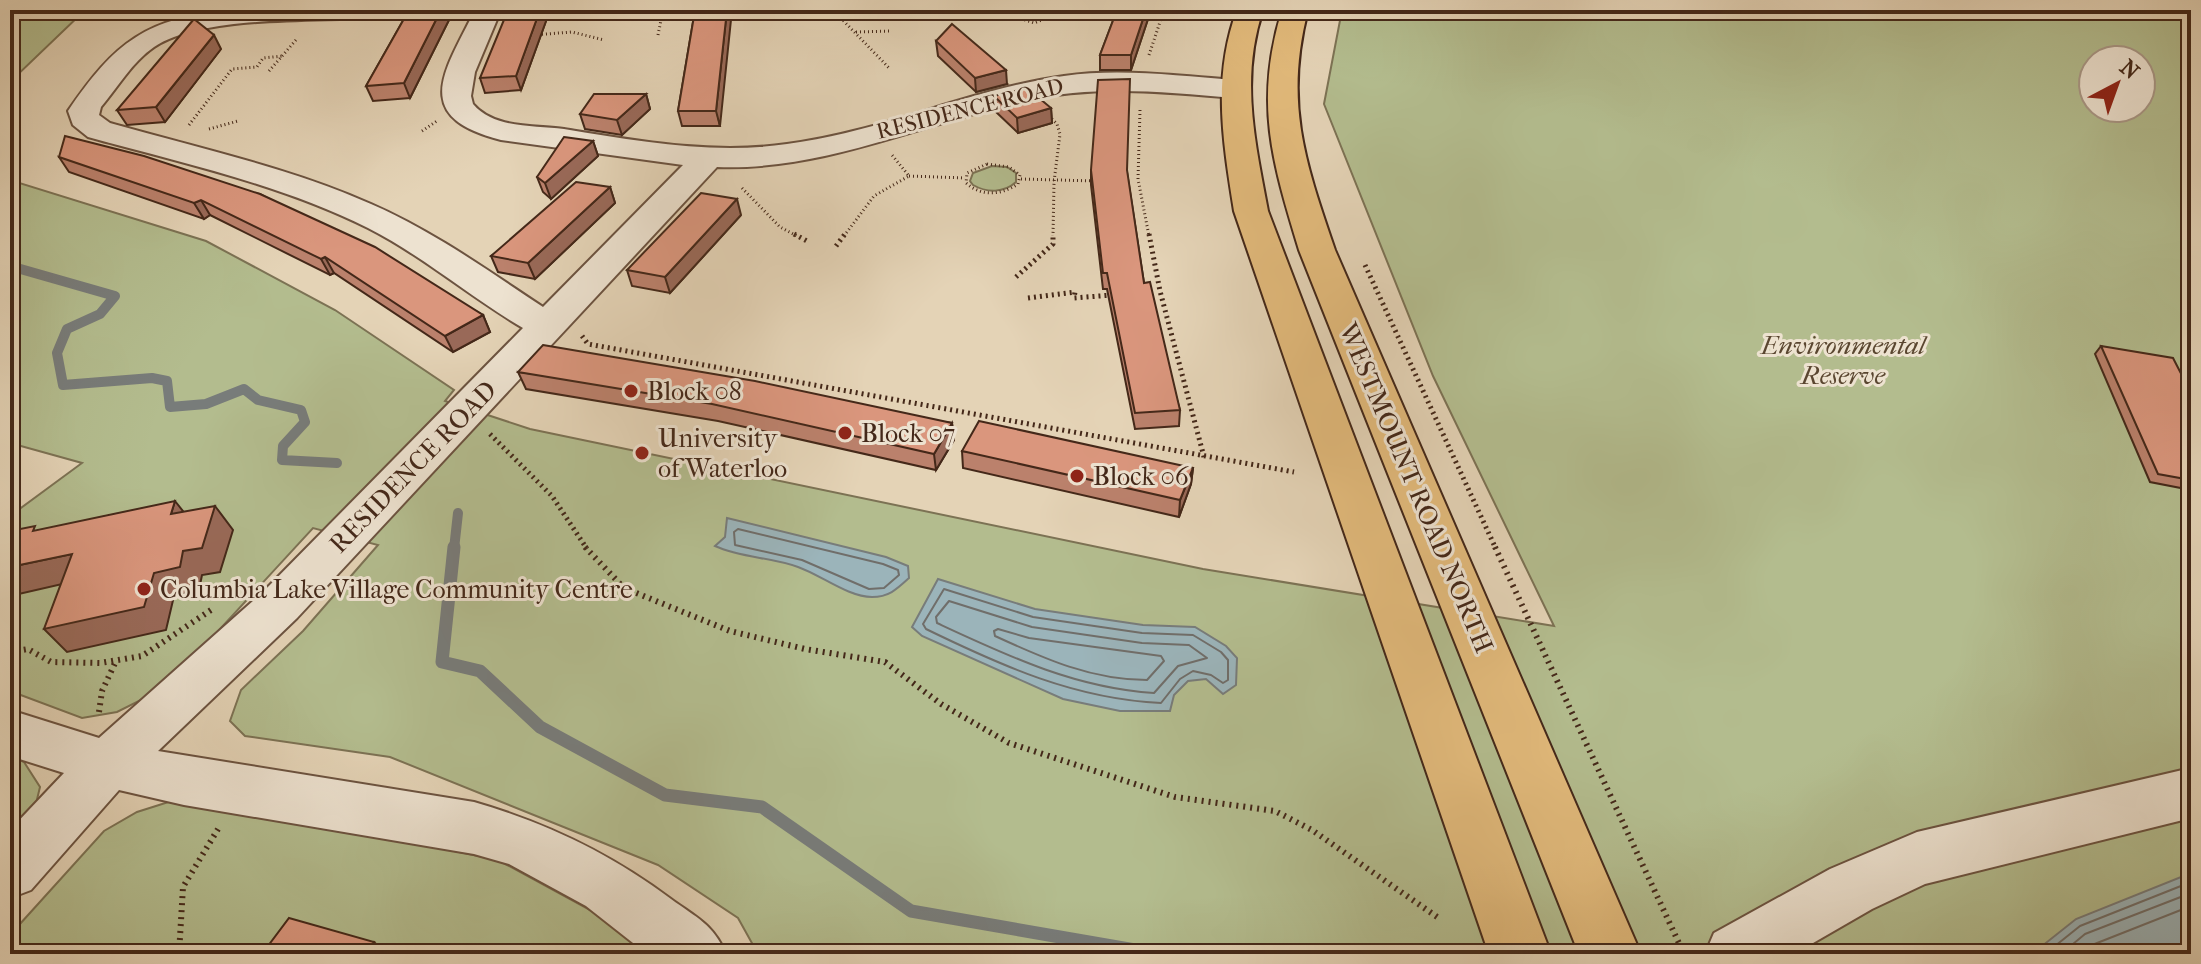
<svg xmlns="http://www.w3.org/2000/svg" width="2201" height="964" viewBox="0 0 2201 964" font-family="'IM FELL French Canon',serif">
  <rect width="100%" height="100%" fill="#e4d3b6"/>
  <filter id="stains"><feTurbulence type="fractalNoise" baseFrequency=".0025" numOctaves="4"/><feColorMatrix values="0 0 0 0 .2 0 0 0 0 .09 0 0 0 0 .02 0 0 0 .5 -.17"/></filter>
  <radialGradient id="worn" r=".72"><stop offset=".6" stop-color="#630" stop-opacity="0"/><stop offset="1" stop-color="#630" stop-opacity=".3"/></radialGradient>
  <g fill="#b3bc8e" stroke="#7c7254" stroke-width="2" fill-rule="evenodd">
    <polygon points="15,10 113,10 83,12 10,82 10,15"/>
    <path d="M1342,10H2191V954H758L738,918L658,865L390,757L245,736L230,721L241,690L303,631L378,545L313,528L209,641L155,693L117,712L82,718L10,691V516L82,463L10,443V180L206,241L335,310L454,390L445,401L530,429L1203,569L1554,626L1433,376L1324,104ZM2093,60H2141V108H2093Z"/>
    <path d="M992,166L1007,167L1016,173V182C1004,193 987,193 973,185L970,181L973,173Z"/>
    <polygon points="10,755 24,762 40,787 33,816 10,840"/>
    <polygon points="181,798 220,803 498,860 671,954 10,954 10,935 104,831 137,812"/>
  </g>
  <g fill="#9bb4ba" stroke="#787c7a" stroke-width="2">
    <path d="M727,518L886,557L908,566L909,578C897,589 889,597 872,597C848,597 821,575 798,567C771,557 741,558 715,546L725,537Z"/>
    <polygon points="938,579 1035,609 1143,625 1195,627 1226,646 1237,658 1236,685 1223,694 1206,679 1188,681 1174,695 1170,711 1120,711 1063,699 922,636 912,627"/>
    <polygon points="2191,873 2191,954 2032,954 2076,919"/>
  </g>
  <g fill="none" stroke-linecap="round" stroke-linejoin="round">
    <g stroke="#706e6a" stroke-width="2">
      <polygon points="738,529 883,564 898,570 899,575 884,588 869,589 802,560 735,545 734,532"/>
      <path d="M944,589L1033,617L1142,633L1193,635L1221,652L1228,660V680L1223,683L1211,675L1193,671L1180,679L1161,703C1075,699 1002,666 926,629L923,624Z"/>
      <path d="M949,601L1032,627L1142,643L1189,645L1207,658L1178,666L1154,693C1075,688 1008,656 937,623L936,617Z"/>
      <path d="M998,629L1029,638L1161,656L1164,661L1147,680C1092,680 1045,659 995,636L994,631Z"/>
      <polyline points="2045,954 2080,926 2191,882"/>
      <polyline points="2061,954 2085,934 2191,893"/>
      <polyline points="2080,954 2092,945 2191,906"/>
    </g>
    <g stroke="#787c7a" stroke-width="10">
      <polyline points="10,266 115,296 100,314 67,329 57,353 63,385 152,378 167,381 170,407 206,404 244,389 258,400 301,410 305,422 283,446 282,460 337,463"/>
      <polyline points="454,549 458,513"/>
    </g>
    <polyline stroke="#787c7a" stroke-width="13" points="454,547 442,662 480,671 540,727 665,795 762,807 911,911 1158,954"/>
    <defs>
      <g id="minor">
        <path d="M231,10H379L375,16L366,18C309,21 200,16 154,47C132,62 118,87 101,107L99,115L110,123C197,148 288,167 371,204C433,231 487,270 543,307L683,165L501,140C409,117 445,71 475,10H501L475,72L471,96L473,104C494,129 535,125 564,129C638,141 713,155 787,144C882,132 970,89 1064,76C1121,68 1178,76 1234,80L1244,83L1249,89L1244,95L1234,98C1164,92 1096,85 1027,100C923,123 826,171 717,167L297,618L158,751L474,802C547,823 611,854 671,899C697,918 713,924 726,954H647L586,906L509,864L474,854L184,805L119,790L31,890L10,898V830L64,773L10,756V710L99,738L263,592L523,328C470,297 423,256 368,228C280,184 182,163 88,137L73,125L68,111C115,42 146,18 231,10Z"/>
        <polygon points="2191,768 2191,818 1925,884 1872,909 1794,954 1705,954 1714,933 1830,869 1917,832"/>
      </g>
      <g id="major">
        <path d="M1237,10H1263C1240,78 1255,142 1268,211L1551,954H1489L1234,211C1223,142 1212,77 1237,10Z"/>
        <path d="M1282,10H1308C1284,103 1305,162 1335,250L1641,954H1579L1299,250C1272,161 1254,102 1282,10Z"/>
      </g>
    </defs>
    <use href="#minor" stroke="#6c5340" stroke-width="4"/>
    <use href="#major" stroke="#442819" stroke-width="4"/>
    <g stroke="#442819" stroke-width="3" stroke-dasharray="1 3" stroke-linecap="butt">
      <polyline points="815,10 835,12 890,69"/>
      <polyline points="1018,10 1013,16 1034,23 1054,15 1049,10"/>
      <polyline points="945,18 942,12 952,10"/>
      <polyline points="856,32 891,31"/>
      <polyline points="534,35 572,32 604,40"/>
      <polyline points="658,35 663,10"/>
      <polyline points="1149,55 1164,10"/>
      <polyline points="269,71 296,40"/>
      <polyline points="1140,110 1138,179 1149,236"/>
      <polyline points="1049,116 1057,124 1060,134 1054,182 1053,236"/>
      <polyline points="189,125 232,69 257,67 263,58 283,56"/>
      <polyline points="209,129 238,121"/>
      <polyline points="422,131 437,121"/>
      <path d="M987,164L1009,167L1020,175L1018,184C1001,195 982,197 966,183L967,173Z"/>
      <polyline points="909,176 965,178"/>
      <polyline points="1021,179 1095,181"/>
      <polyline points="742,188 780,227 797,236"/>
      <polyline points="844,236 874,196 909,176 892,155"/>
    </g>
    <g stroke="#442819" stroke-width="5" stroke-dasharray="2 4" stroke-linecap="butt">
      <polyline points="794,234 807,241"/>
      <polyline points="1149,234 1160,291 1204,457"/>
      <polyline points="836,246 845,234"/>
      <polyline points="1365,265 1496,549"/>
      <polyline points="1016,277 1053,244 1053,234"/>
      <polyline points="1028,298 1075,292 1074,298 1112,295"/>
      <polyline points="582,336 588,344 1294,472"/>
      <polyline points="490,434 552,496 587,549"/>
    </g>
    <g stroke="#442819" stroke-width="6" stroke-dasharray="2 5" stroke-linecap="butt">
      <polyline points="585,547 624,588 730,631 805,649 885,662 941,704 1009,743 1175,797 1275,811 1312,830 1440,919"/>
      <polyline points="1495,547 1684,954"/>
      <polyline points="10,652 28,649 51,662 100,663 142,656 211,610"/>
      <polyline points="99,712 102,691 116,661"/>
      <polyline points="179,954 183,887 218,829"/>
    </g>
    <use href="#minor" fill="#ede2d0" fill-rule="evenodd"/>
    <use href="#major" fill="#e2ba7b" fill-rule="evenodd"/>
  </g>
  <g fill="#bb816c" stroke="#442819" stroke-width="2">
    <polygon points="409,10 447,10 450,18 410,98 373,101 366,86"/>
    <polygon points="550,10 521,90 485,93 480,78"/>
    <polygon points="695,10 720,126 682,126 678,111"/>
    <polygon points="1117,10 1151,10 1131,70 1100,70 1100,55"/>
    <polygon points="936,41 1007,84 976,92 938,56"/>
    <polygon points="221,49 165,122 127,125 117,110"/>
    <polygon points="646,94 650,109 622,135 585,129 580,114"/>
    <polygon points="994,96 1051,108 1052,123 1018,133 995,111"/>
    <polygon points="593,141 598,156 551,199 543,192 537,177"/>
    <polygon points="59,157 260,194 483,315 490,332 453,352 334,273 330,275 210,215 204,219 69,172"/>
    <polygon points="1091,170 1127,172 1144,283 1180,410 1179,426 1135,429 1107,289 1103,289 1091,185"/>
    <polygon points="610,187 615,203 535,279 498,272 491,256"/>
    <polygon points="741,215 670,293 632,286 627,270"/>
    <polygon points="2101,346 2191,393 2191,490 2150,482 2095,354"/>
    <polygon points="518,372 952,423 954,440 936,470 718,421 526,389"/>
    <polygon points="962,451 1193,468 1191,484 1179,517 963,468"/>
  </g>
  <g fill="#996958" stroke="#442819" stroke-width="2">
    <polygon points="441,10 447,10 450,18 410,98 404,83"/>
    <polygon points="540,10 550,10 521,90 516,76"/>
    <polygon points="727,10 732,10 720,126 716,111"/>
    <polygon points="1146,10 1151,10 1131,70 1131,55"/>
    <polygon points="214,35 221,49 165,122 156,107"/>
    <polygon points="1006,70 1007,84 976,92 975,78"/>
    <polygon points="646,94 650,109 622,135 617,120"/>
    <polygon points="1051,108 1052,123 1018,133 1017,118"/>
    <polygon points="593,141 598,156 551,199 545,183"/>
    <polygon points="610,187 615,203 535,279 528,263"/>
    <polygon points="737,199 741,215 670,293 665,277"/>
    <polygon points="201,200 210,215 204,219 194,203"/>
    <polygon points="325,257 334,273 330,275 321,259"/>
    <polygon points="483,315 490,332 453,352 445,336"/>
    <polygon points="952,423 954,440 936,470 934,454"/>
    <polygon points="1193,468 1191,484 1179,517 1180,500"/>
    <polygon points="175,501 194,525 171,514"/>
    <polygon points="215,506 233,530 220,572 202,575 199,590 174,596 166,630 67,652 44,629 154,573 183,551"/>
    <polygon points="72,554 93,577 10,596 10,567"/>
    <polygon points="374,942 386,954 366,954"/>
  </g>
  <g fill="#da967d" stroke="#442819" stroke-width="2">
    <polygon points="409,10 441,10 404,83 366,86"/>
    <polygon points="508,10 540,10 516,76 480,78"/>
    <polygon points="695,10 727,10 716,111 678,111"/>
    <polygon points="1117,10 1146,10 1131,55 1100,55"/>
    <polygon points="194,19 214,35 156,107 117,110"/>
    <polygon points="952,24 1006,70 975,78 936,41"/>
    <polygon points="1130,79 1127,170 1144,283 1150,282 1180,410 1135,413 1107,273 1103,273 1091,170 1098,80"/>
    <polygon points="1027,88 1051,108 1017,118 994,96"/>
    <polygon points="594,94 646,94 617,120 580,114"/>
    <polygon points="65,136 144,156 260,194 375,247 483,315 445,336 325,257 321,259 201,200 194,203 59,157"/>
    <polygon points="564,137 593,141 545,183 537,177"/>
    <polygon points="576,182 610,187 528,263 491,256"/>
    <polygon points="701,193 737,199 665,277 627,270"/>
    <polygon points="543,345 755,381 952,423 934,454 712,404 518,372"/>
    <polygon points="2101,346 2173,358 2191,393 2191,480 2158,474"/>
    <polygon points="979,421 1193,468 1180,500 962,451"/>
    <polygon points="175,501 171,514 215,506 202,548 183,551 180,567 154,573 144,607 44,629 72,554 10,567 10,531 35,526 33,531"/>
    <polygon points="289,918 374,942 366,954 262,954"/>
  </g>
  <g fill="#8f2418" stroke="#ede2d0" stroke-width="3">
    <circle cx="631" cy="391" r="8"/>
    <circle cx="845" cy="433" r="8"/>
    <circle cx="642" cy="453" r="8"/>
    <circle cx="1077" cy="476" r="8"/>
    <circle cx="144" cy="589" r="8"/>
  </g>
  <g text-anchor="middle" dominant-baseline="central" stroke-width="6" stroke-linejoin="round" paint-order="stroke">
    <g font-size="22" fill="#442819" stroke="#ede2d0">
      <text transform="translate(970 109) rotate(-14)">RESIDENCE ROAD</text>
    </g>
    <g font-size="26" font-style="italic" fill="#5a4630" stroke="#ede2d0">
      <text x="1843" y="345">Environmental<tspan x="1843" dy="30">Reserve</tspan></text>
    </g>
    <g font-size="26" fill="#442819" stroke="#ede2d0" text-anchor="start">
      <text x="647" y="391">Block 08</text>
      <text x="861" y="433">Block 07</text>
      <text x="658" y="438">University<tspan x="658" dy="30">of Waterloo</tspan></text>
      <text x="1093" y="476">Block 06</text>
      <text x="160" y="589">Columbia Lake Village Community Centre</text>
    </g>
    <g font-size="26" fill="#442819" stroke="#ede2d0">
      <text transform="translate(413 467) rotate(-46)">RESIDENCE ROAD</text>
      <text transform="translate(1416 488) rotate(67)">WESTMOUNT ROAD NORTH</text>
    </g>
  </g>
  <rect width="2201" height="964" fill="none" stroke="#e4d3b6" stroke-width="40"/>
  <rect x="12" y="12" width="2177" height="940" fill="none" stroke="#442819" stroke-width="4"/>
  <rect x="20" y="20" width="2161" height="924" fill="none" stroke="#442819" stroke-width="2"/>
  <g transform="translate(2117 84) rotate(41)"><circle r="38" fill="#ede2d0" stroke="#a99887" stroke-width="2"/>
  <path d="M0-6L14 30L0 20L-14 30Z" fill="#8f2418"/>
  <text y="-12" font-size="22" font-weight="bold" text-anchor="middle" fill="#442819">N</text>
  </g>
  <rect width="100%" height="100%" filter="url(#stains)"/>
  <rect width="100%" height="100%" fill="url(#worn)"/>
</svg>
